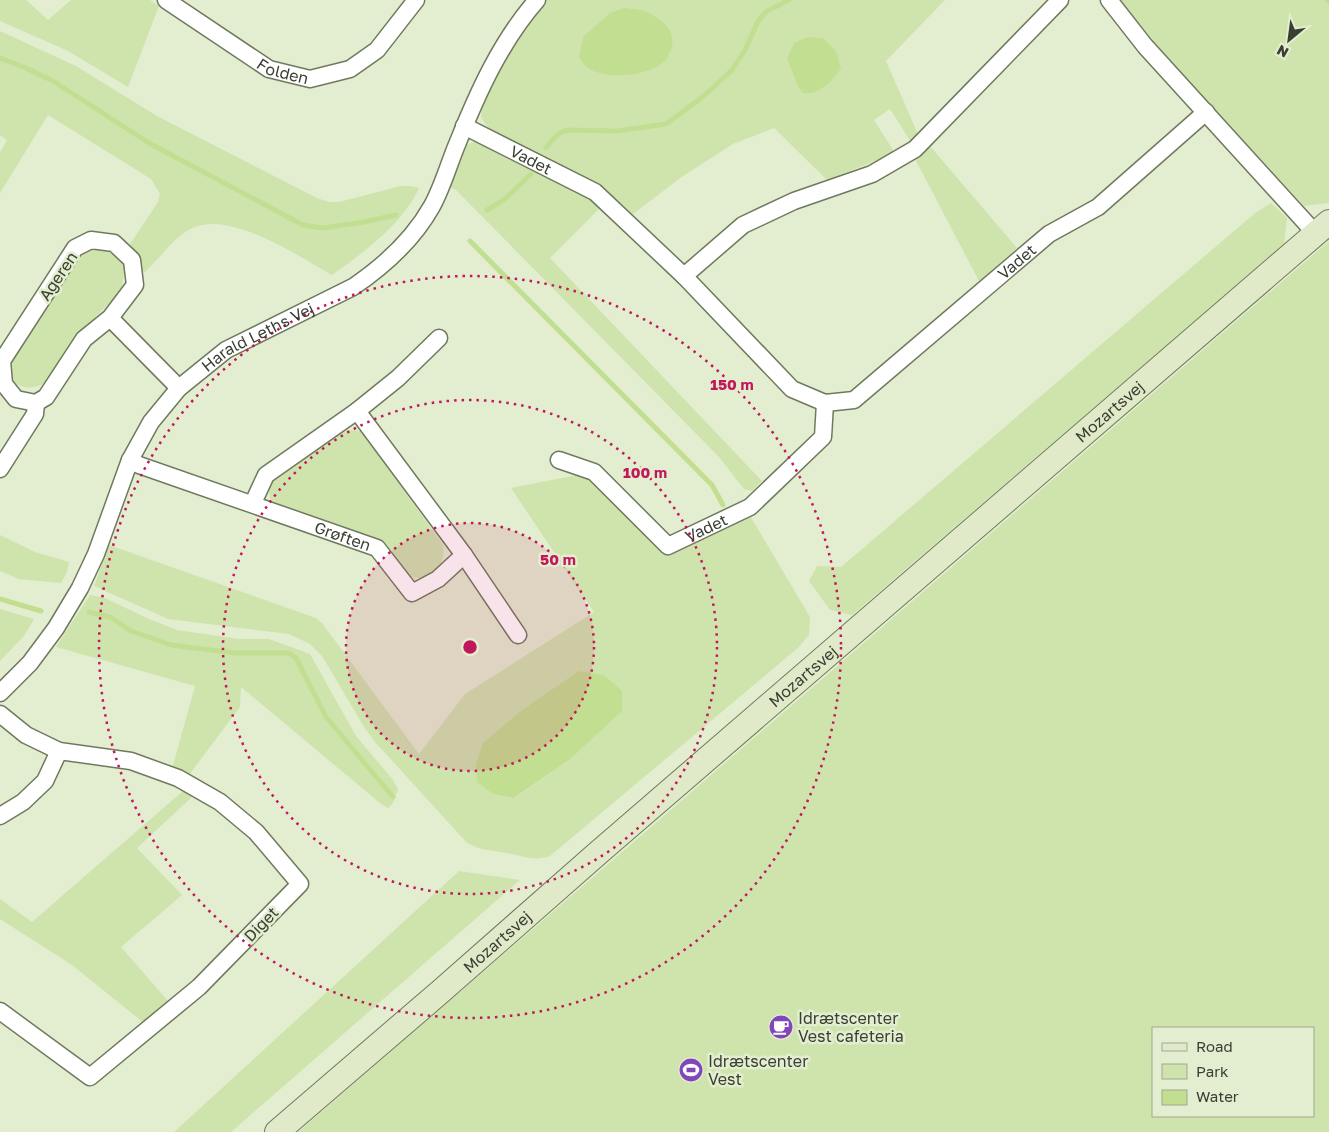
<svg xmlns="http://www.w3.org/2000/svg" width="1329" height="1132" viewBox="0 0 1329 1132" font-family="'Golos Text',sans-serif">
  <rect width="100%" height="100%" fill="#e3eed0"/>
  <g fill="#cfe4ad" fill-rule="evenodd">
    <polygon points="0,0 26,0 48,20 71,0 150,0 159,6 128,87 68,51 0,21"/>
    <path d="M546,0H945L886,61L918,134L911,142L890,109L874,120L895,153L827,180L774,128L733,144L683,176L633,214L605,189L490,129C482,121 480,118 482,107L512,43Z"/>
    <polygon points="1120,0 1329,0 1329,203 1304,206 1158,47"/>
    <path d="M0,31L76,66L157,116L317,198L329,202H339L401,186H411L419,188C403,224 363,253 332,275C300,257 233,212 195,227C177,234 164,253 150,267L145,272L141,271L138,256L130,244L158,202L160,194L151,179L48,115L0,193V152L7,140L0,135Z"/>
    <polygon points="478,140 488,143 591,199 601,207 550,258 762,481 752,491 744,489 719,457 456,190 450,187 450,184 464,146"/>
    <polygon points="930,146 1017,248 979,281 915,159"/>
    <polygon points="1271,203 1287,218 1284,245 852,615 830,610 809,581 817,566 841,567 1255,213"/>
    <path d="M1329,241V1132H298ZM1153,1028H1313V1116H1153Z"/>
    <path d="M98,243L121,256L125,268L122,286L116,296L79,334L46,382C32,391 19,389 9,377V356L77,250Z"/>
    <path d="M351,430L361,431L368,440L443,545C446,565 433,582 412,577C401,575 399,561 391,555C384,549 371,546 363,543C334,531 306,519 277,507C268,499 268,494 271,483L339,434Z"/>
    <path d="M582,474L596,482L665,556L749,514L810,617L809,635L798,648L550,856C532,862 524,856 506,853C491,850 482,851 467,843L376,743L364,727L322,656L310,644L289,634L168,619L94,586L109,545L316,618L322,623L419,754L465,694L594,612L511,488ZM569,760L515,798L493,794Z"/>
    <polygon points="0,535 35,552 69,562 67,572 61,583 19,579 0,571"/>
    <polygon points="90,595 105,598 147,618 177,630 240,639 269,639 310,654 356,736 393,780 398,789 393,803 388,808 381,804 241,687 240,707 189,775 172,769 195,686 56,647"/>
    <polygon points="0,609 34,619 24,636 0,661"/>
    <polygon points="183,791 192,797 137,848 182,895 121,947 168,1001 144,1023 72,965 0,919 0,899 32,922"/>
    <polygon points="459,871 520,880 231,1132 174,1132"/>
  </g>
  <g fill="#c2de90">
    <path d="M624,8C631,9 640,9 647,12C661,18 678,32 671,50C669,53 668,57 666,60C651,75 615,79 596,72C588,69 583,64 579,57L583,37L610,13Z"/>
    <path d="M807,37L823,38L836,51L841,68C834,80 818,96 803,93L798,86L787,59L794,43Z"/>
    <polygon points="579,671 604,675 622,691 622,711 569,760 514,798 493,794 477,782 476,764 483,743 521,711"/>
  </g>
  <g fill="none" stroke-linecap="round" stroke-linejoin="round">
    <g stroke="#c2de90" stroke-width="5">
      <polyline points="1327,0 1329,2"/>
      <polyline points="0,58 26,68 53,81 149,143 303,225 323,228 364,222 396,215"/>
      <path d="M546,148C553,139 557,132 569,130L617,131L666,124L705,95L732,70L745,50L758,21L767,11L789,0"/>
      <polyline points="487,210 504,200 531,174"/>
      <polyline points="470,241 712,485 723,505"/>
      <polyline points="0,599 41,611"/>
      <polyline points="89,612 110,617 131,631 171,645 235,653 289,653 296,658 326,717 393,797"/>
    </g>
    <defs>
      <g id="street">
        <path id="s1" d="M166,0L269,69L310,79L350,69L377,50L416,0"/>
        <polyline points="1109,0 1145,46 1316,234"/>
        <path id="s2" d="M464,126L595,192L684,276L792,389L825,403L854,400L1049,234L1098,207L1206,112"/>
        <polyline points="684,276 743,225 794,201 872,174 915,149 1060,0"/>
        <polyline points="110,318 135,285 132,260 114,243 91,240 75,248 2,361 4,384 16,399 36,403 46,397 84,339 110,318 179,388"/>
        <polyline points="357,411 464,555 518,635"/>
        <path id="s3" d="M130,460L139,465L377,548L412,593L438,579L464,555"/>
        <path id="s4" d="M559,460L594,472L668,546L750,507L823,437L825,403"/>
        <polyline points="0,469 35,414 36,403"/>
        <polyline points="253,503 266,475 357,411 398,378 439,338"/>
        <path id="s5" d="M0,693L30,663L56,628L80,588L96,554L130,460L151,422L179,388L226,350L353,287C384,266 413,240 432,206C443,186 449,163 458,142C478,92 501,41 537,0"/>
        <polyline points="0,714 26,735 59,751 131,761 178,778 220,802 256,832 300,884 199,987 90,1077 0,1011"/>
        <polyline points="0,816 23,802 45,781 59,751"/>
      </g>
      <g id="secondary">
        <path id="s6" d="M277,1132L440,992L598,853L1329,222"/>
      </g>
    </defs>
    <use href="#street" stroke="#6f795e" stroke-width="19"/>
    <use href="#secondary" stroke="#6f795e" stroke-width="26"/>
    <use href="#street" stroke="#fff" stroke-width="16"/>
    <use href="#secondary" stroke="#e0eac9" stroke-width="24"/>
  </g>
  <circle cx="470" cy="647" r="124" fill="#c2185b" fill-opacity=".12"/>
  <g fill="none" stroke="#c2185b" stroke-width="2.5" stroke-dasharray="2.5 5">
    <circle cx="470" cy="647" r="124"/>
    <circle cx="470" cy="647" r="247"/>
    <circle cx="470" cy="647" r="371"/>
  </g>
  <defs>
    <symbol id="cafe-disc" viewBox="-11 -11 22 22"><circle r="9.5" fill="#8246bb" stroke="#e3eed0"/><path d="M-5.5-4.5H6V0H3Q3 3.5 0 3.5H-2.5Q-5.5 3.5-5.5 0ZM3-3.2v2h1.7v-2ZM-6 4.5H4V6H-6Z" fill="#fff"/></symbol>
    <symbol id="stadium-disc" viewBox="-11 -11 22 22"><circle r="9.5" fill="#8246bb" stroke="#e3eed0"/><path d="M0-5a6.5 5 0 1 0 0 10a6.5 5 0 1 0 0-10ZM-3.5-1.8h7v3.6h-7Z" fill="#fff"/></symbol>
  </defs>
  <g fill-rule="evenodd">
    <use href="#cafe-disc" x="767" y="1013" width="28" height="28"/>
    <use href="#stadium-disc" x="677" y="1056" width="28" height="28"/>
  </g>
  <g text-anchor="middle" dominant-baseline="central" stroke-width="5" stroke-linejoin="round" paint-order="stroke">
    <g font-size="16" fill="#3a3e33" stroke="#e3eed0">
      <text stroke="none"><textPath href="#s1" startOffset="138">Folden</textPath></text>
      <text stroke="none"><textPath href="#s2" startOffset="75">Vadet</textPath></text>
      <text stroke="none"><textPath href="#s2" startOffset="704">Vadet</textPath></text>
      <text transform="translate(58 276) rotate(-56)">Ageren</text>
      <text stroke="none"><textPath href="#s5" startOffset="452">Harald Leths Vej</textPath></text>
      <text stroke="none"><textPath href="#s6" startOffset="1101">Mozartsvej</textPath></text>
      <text stroke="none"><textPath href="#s4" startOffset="184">Vadet</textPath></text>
      <text stroke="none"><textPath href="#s3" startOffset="226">Grøften</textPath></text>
      <text stroke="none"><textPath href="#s6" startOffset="696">Mozartsvej</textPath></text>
      <text transform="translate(261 924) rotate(-46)">Diget</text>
      <text stroke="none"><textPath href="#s6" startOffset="291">Mozartsvej</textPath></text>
    </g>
    <g font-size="16" fill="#3a3e33" stroke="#e3eed0" text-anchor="start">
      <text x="798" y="1018">Idrætscenter<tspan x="798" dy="18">Vest cafeteria</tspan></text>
      <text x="708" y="1061">Idrætscenter<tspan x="708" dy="18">Vest</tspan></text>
    </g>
  </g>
  <circle cx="470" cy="647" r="8" fill="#c2185b" stroke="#e3eed0" stroke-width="2.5"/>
  <g font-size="15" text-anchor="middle" font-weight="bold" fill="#c2185b" stroke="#e3eed0" stroke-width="5" stroke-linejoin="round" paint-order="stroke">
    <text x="732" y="390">150 m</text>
    <text x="645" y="478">100 m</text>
    <text x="558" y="565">50 m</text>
  </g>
  <rect x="1152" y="1027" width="162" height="90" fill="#e3eed0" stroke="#9fa891"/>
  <rect x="1162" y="1043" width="25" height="8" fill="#e0eac9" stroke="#9fa891"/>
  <text x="1196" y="1052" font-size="15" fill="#3a3e33">Road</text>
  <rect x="1162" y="1064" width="25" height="15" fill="#cfe4ad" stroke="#9fa891"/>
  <text x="1196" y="1077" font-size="15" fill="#3a3e33">Park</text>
  <rect x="1162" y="1090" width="25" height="15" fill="#c2de90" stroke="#9fa891"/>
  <text x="1196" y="1102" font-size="15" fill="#3a3e33">Water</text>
  <g transform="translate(1289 40) rotate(209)" stroke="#e3eed0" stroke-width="4" paint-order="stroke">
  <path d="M0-4L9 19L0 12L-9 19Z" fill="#3a3e33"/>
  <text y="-8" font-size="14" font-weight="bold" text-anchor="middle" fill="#3a3e33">N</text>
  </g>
</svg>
